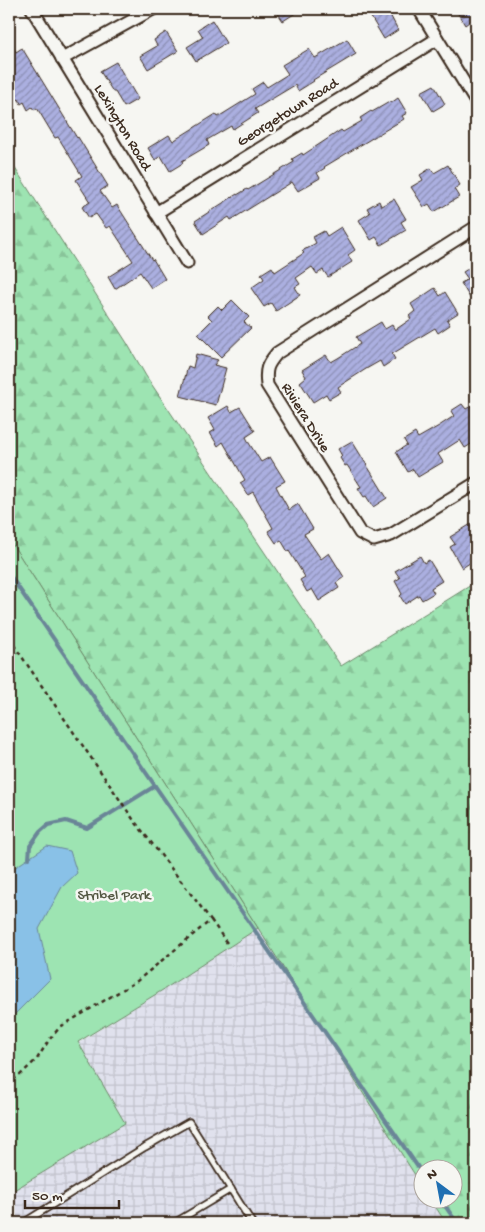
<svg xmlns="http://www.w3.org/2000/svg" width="485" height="1232" viewBox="0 0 485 1232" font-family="'Gochi Hand',sans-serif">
  <defs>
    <pattern id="industrial-grid" width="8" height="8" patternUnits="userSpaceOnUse" patternTransform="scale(1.25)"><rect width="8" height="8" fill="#e0e1ed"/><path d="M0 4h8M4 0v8" fill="none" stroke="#c1c1cb"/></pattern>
    <pattern id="forest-firs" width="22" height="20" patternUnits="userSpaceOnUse" patternTransform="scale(1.25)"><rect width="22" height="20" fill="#9de4b2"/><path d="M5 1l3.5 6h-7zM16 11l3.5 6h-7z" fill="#88c499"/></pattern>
    <pattern id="building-hatch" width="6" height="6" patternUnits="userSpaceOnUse" patternTransform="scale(1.25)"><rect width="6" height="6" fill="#abafe0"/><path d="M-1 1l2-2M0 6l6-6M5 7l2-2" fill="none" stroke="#8c8fb5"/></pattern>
  </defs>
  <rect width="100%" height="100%" fill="#f6f6f2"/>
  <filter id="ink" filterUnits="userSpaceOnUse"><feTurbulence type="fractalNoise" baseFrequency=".02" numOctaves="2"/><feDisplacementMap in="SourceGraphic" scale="10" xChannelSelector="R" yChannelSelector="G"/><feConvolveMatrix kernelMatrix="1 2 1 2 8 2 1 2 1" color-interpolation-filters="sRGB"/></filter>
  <g filter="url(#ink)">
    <polygon fill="url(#industrial-grid)" points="258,928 422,1186 422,1200 431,1200 446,1223 9,1223 9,1193 125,1123 78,1043 166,988"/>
    <polygon fill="url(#forest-firs)" stroke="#6c8768" points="9,159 127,343 146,376 341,666 476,582 476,1223 446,1223 431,1200 452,1200 452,1170 422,1170 422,1186 258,928 9,539"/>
    <polygon fill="#9de4b2" stroke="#6c8768" points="9,539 258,928 166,988 78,1042 125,1123 9,1193"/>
    <polygon fill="#89c1e7" stroke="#6a8597" points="47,846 70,851 77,873 62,887 39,929 50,979 9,1020 9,870 11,870"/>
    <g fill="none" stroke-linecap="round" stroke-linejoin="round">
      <g stroke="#6a8597" stroke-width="4">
        <polyline points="9,574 422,1173"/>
        <polyline points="29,858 30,846 40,832 48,825 66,821 87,828 155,786"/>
        <polyline points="441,1200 457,1223"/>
      </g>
    </g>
    <g fill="url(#building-hatch)" stroke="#3b2a1e">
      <polygon points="275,9 302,9 283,21"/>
      <polygon points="377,9 387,9 398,30 384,39 369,14"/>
      <polygon points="455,9 476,9 476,17 465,25"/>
      <polygon points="212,20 226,43 196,61 187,47 203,37 198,29"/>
      <polygon points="166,32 178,51 148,69 140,56 157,46 154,40"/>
      <polygon points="347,39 356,54 313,80 314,81 298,91 295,85 255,109 258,113 233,129 231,126 207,140 209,145 182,161 183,163 170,171 161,156 155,160 148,148 169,135 173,141 216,114 218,117 255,94 252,89 263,82 267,87 288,74 282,65 309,49 315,58"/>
      <polygon points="9,40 16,52 22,48 77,138 78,137 108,186 100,191 112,208 117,205 152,260 153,259 165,279 151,288 140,272 115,289 108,277 133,261 110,226 106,228 96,214 89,218 82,207 90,202 76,180 82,176 58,137 55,138 37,108 34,110 32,107 28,110 24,102 21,104 19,99 9,105 9,82 14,78 9,69"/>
      <polygon points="116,62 138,99 124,107 115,92 113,92 100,71"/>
      <polygon points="434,85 445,104 433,111 421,92"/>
      <polygon points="398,98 407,113 402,116 404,119 324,167 325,168 317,173 320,178 298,191 292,182 231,220 229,217 203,234 195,221 237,194 237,195 247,189 248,190 294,162 292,159 302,153 303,155 341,130 343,132 362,121 360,118 371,111 372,112 391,101 391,103"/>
      <polygon points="448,165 460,185 454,189 459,197 434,212 429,204 424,207 411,187 423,180 420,175 431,168 434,173"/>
      <polygon points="394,199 406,219 401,222 406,230 381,245 376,237 371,240 359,220 370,213 367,208 379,201 381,206"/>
      <polygon points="341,227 355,250 348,255 352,262 328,277 323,270 317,274 312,267 296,278 300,284 295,287 300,295 276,311 271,303 264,307 251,288 264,279 261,274 272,267 275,272 304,253 302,251 316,243 313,237 324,231 327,236"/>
      <polygon points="476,264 476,308 461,283 468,279 463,272"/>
      <polygon points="435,288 440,296 445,292 458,313 447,320 450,325 438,333 435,328 392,354 395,359 383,367 380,361 366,369 338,387 341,392 329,399 326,394 313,402 300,382 306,377 302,370 326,355 331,362 338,358 360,344 356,337 381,322 385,329 392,325 395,330 411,319 409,316 415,311 411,304"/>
      <polygon points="232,300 249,317 244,322 251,328 221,357 198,334 212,320 208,316 218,306 222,310"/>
      <polygon points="196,354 218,360 214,365 226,368 216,405 180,396 188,366 193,368"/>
      <polygon points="476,403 476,441 465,448 460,440 455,443 438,454 443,462 418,477 413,469 408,472 396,452 407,445 404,440 415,433 418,438 439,426 454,416 451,411 462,404 466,409"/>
      <polygon points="228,406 231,412 240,407 255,431 246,437 249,443 261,462 270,457 285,481 276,486 279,492 289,510 298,504 313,529 304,534 321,559 329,553 344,577 336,583 339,588 319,601 312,589 307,592 300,580 305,577 289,551 288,552 281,540 276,543 268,531 273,528 253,492 248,495 240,483 245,480 223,442 218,446 210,433 215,430 208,418"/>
      <polygon points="352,441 387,498 373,507 366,496 364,497 358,488 361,487 347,465 345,466 340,458 342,456 338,449"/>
      <polygon points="476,521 476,559 462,568 450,547 455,544 450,537"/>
      <polygon points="420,556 424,563 429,560 442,581 431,588 434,593 422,600 419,595 405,604 400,596 402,594 395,581 400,578 395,571"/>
    </g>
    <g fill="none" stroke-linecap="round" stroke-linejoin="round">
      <defs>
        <g id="lane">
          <polyline points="23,1223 145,1147 189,1122 252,1223"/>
          <polyline points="174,1223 231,1189"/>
        </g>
        <g id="street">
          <polyline points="32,9 187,263"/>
          <polyline points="419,9 476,102"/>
          <polyline points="62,59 153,9"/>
          <polyline points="156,213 437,39"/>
          <path d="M476,227L277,353C267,365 265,369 267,385L360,533L374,540L391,535L476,483"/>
        </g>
      </defs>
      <use href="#lane" stroke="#3b2a1e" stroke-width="9"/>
      <use href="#street" stroke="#3b2a1e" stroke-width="15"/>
      <g stroke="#3b2a1e" stroke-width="2.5" stroke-dasharray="4 4" stroke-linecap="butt">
        <polyline points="9,638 133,819 211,920 137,981 60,1027 49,1040 37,1059 19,1076 9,1082"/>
        <polyline points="211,920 229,946"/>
      </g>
      <use href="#lane" stroke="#f6f6f2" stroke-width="5.5"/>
      <use href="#street" stroke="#f6f6f2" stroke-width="11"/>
    </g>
  </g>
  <g text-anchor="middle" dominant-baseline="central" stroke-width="5" stroke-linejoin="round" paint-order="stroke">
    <g font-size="15" fill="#3b2a1e" stroke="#f6f6f2">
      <text transform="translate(288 113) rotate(-32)">Georgetown Road</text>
      <text transform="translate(122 128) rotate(59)">Lexington Road</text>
      <text transform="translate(305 418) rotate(58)">Riviera Drive</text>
    </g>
    <g font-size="15" fill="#545843" stroke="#f6f6f2">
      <text x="114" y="896">Stribel Park</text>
    </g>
  </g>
  <rect width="485" height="1232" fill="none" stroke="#f6f6f2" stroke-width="30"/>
  <rect x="15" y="15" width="455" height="1202" fill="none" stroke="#3b2a1e" stroke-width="2" filter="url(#ink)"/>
  <g transform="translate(438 1184) rotate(328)"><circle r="24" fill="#f6f6f2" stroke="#aba49d"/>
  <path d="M0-4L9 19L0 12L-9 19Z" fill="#1f6fb2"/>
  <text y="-8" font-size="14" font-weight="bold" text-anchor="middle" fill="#3b2a1e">N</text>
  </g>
  <path d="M25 1200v8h94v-8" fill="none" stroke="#3b2a1e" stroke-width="2.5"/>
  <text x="32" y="1200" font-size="15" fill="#3b2a1e" stroke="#f6f6f2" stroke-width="4" paint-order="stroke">50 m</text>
</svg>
